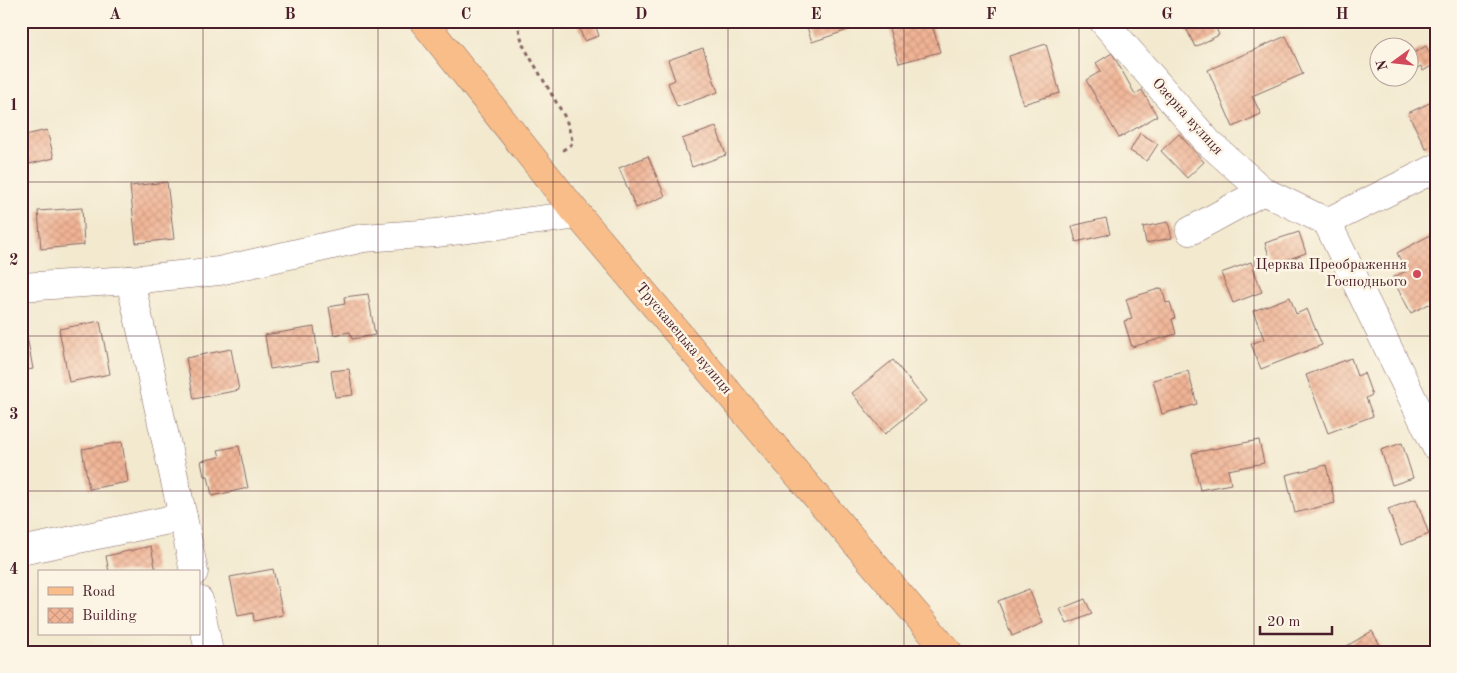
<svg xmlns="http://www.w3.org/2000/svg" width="1457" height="673" viewBox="0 0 1457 673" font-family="'Old Standard TT',serif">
  <defs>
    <pattern id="building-cross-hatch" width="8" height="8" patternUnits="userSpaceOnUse" patternTransform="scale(1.25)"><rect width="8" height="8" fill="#f0b495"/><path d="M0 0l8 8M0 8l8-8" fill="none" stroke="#cf9a81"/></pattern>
  </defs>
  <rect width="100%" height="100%" fill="#fcf5e5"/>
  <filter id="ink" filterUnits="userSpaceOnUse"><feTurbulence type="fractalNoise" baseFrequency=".02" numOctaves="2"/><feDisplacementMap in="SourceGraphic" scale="10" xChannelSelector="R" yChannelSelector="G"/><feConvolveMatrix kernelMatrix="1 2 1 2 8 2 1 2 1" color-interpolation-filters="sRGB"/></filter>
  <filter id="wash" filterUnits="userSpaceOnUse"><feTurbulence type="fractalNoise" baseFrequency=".0096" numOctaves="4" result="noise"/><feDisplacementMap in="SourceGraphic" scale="20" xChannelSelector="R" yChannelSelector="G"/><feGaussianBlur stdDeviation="1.12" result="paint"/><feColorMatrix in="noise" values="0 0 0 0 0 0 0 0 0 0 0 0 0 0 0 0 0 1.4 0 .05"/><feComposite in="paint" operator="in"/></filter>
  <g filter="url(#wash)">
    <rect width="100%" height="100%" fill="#f2e9cf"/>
    <g id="blocks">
      <g fill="url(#building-cross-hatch)">
        <polygon points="577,21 594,21 599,36 584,41"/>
        <polygon points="805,21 845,21 848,30 812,42"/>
        <polygon points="887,21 931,21 940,52 899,63"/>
        <polygon points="1183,21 1213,21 1219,35 1195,47"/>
        <polygon points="1286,36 1303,74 1252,96 1261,114 1233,127 1208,70"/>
        <polygon points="1046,44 1060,93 1023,104 1009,56"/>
        <polygon points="1426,46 1435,64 1423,71 1421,66 1410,72 1410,55"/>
        <polygon points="703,48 718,92 677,107 668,83 675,80 668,60"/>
        <polygon points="1112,53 1135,94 1142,90 1157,116 1119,138 1086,80 1101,71 1096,63"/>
        <polygon points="1436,100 1436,144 1426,149 1408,113"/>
        <polygon points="716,127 726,155 692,167 682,139"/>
        <polygon points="47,130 54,158 21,166 21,136"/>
        <polygon points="1140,133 1158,144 1147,161 1130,151"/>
        <polygon points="1179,134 1204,162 1187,178 1161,151"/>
        <polygon points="648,156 665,196 636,208 619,168"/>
        <polygon points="167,182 174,239 136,243 130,186"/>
        <polygon points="82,208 84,245 41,249 38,211"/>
        <polygon points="1106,218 1110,234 1076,242 1072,226"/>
        <polygon points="1168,222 1172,238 1146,243 1143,227"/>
        <polygon points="1299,232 1306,253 1272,265 1265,243"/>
        <polygon points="1436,232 1436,316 1429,304 1411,313 1392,278 1406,271 1397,253"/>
        <polygon points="1251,262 1262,292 1233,303 1221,273"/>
        <polygon points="1162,288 1166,303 1170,302 1175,318 1172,319 1176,334 1132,347 1124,321 1132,319 1126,299"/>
        <polygon points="368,294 375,335 352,339 350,332 334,335 329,307 345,304 344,297"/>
        <polygon points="1290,297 1296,314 1307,309 1322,345 1261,369 1251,344 1264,339 1253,311"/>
        <polygon points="24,320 33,369 21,371 21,321"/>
        <polygon points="100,321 110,374 69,382 59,329"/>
        <polygon points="314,327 319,361 270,369 265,335"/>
        <polygon points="231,349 239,390 194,399 186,358"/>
        <polygon points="1351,358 1357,376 1364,373 1372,395 1366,398 1373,416 1328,433 1306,375"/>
        <polygon points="893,360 926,401 885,434 852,393"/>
        <polygon points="349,369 353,395 335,397 331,371"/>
        <polygon points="1188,371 1197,404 1162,414 1153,380"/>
        <polygon points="1259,440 1264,463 1228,470 1231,484 1200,490 1192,453"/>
        <polygon points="122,442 128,482 89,489 82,449"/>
        <polygon points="1402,443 1413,478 1392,485 1381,450"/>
        <polygon points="239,446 248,488 212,496 208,476 204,476 201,461 220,457 218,450"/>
        <polygon points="1326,465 1335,503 1295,513 1286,475"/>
        <polygon points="1416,499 1429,534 1401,545 1388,509"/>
        <polygon points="151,546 156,572 109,572 106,556"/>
        <polygon points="273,569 283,615 254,621 253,613 238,616 230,577"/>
        <polygon points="1029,589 1043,623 1012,636 998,601"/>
        <polygon points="1085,599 1092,614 1067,624 1060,609"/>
        <polygon points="1372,631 1384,652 1337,652"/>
        <polygon points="302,647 303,652 285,652 285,651"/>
      </g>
    </g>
  </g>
  <g filter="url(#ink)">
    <use href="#blocks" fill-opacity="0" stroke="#856664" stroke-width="1"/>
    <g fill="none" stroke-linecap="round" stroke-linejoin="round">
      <defs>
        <g id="minor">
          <polyline points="1103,21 1208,142 1263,191 1327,222 1436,447"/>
          <polyline points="1327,222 1436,168"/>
          <polyline points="1190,231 1263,191"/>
          <polyline points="21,287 130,280"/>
          <polyline points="21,551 183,517"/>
          <polyline points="194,572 183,517 130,280 219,271 363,238 436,233 578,215"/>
          <polyline points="199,600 209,652"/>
        </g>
        <polyline id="major" points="423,21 578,215 948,652"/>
      </defs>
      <use href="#minor" stroke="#856664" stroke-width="29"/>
      <use href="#major" stroke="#856664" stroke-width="29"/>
      <polyline stroke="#856664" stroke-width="3" stroke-dasharray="4 4" stroke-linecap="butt" points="517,21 523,45 566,119 573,143 560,152"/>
      <use href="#minor" stroke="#fff" stroke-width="28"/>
      <use href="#major" stroke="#f8bd88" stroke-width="28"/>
    </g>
  </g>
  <path fill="none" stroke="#4a1f2b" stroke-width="1" stroke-opacity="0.55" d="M203,21V652M378,21V652M553,21V652M728,21V652M904,21V652M1079,21V652M1254,21V652M21,182H1436M21,336H1436M21,491H1436"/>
  <circle fill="#d1495b" stroke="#fcf5e5" stroke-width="2" cx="1417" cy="274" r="5"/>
  <g text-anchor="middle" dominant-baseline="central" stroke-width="5" stroke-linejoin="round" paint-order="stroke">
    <g font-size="15" fill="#4a1f2b" stroke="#fcf5e5">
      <text transform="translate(1187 117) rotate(48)">Озерна вулиця</text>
      <text transform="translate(683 339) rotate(50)">Трускавецька вулиця</text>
    </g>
    <g font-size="15" fill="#4a1f2b" stroke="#fcf5e5" text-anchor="end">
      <text x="1407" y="265">Церква Преображення<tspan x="1407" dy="17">Господнього</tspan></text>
    </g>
  </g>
  <rect width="1457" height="673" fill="none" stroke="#fcf5e5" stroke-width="55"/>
  <rect x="38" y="570" width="162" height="65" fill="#fcf5e5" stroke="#b59f9b"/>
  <rect x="48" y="587" width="25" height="8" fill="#f8bd88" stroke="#b59f9b"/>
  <text x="82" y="596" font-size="15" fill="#4a1f2b">Road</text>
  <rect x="48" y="608" width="25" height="15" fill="url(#building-cross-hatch)" stroke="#b59f9b"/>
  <text x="82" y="620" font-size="15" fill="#4a1f2b">Building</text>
  <g transform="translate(1394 62) rotate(255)"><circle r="24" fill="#fcf5e5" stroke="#b59f9b"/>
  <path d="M0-4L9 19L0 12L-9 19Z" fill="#d1495b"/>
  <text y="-8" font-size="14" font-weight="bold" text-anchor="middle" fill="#4a1f2b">N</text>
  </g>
  <path d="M1260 626v8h72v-8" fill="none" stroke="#4a1f2b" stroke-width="2.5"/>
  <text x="1267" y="626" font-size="15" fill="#4a1f2b" stroke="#fcf5e5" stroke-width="4" paint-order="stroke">20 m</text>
  <rect x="28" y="28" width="1402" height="618" fill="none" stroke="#4a1f2b" stroke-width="2"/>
  <g font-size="16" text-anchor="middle" font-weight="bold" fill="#4a1f2b">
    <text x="115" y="19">A</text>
    <text x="290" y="19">B</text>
    <text x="466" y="19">C</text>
    <text x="641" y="19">D</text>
    <text x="816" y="19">E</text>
    <text x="991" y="19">F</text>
    <text x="1167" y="19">G</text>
    <text x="1342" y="19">H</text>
    <text x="14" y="110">1</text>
    <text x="14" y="265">2</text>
    <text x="14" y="419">3</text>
    <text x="14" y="574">4</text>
  </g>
</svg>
